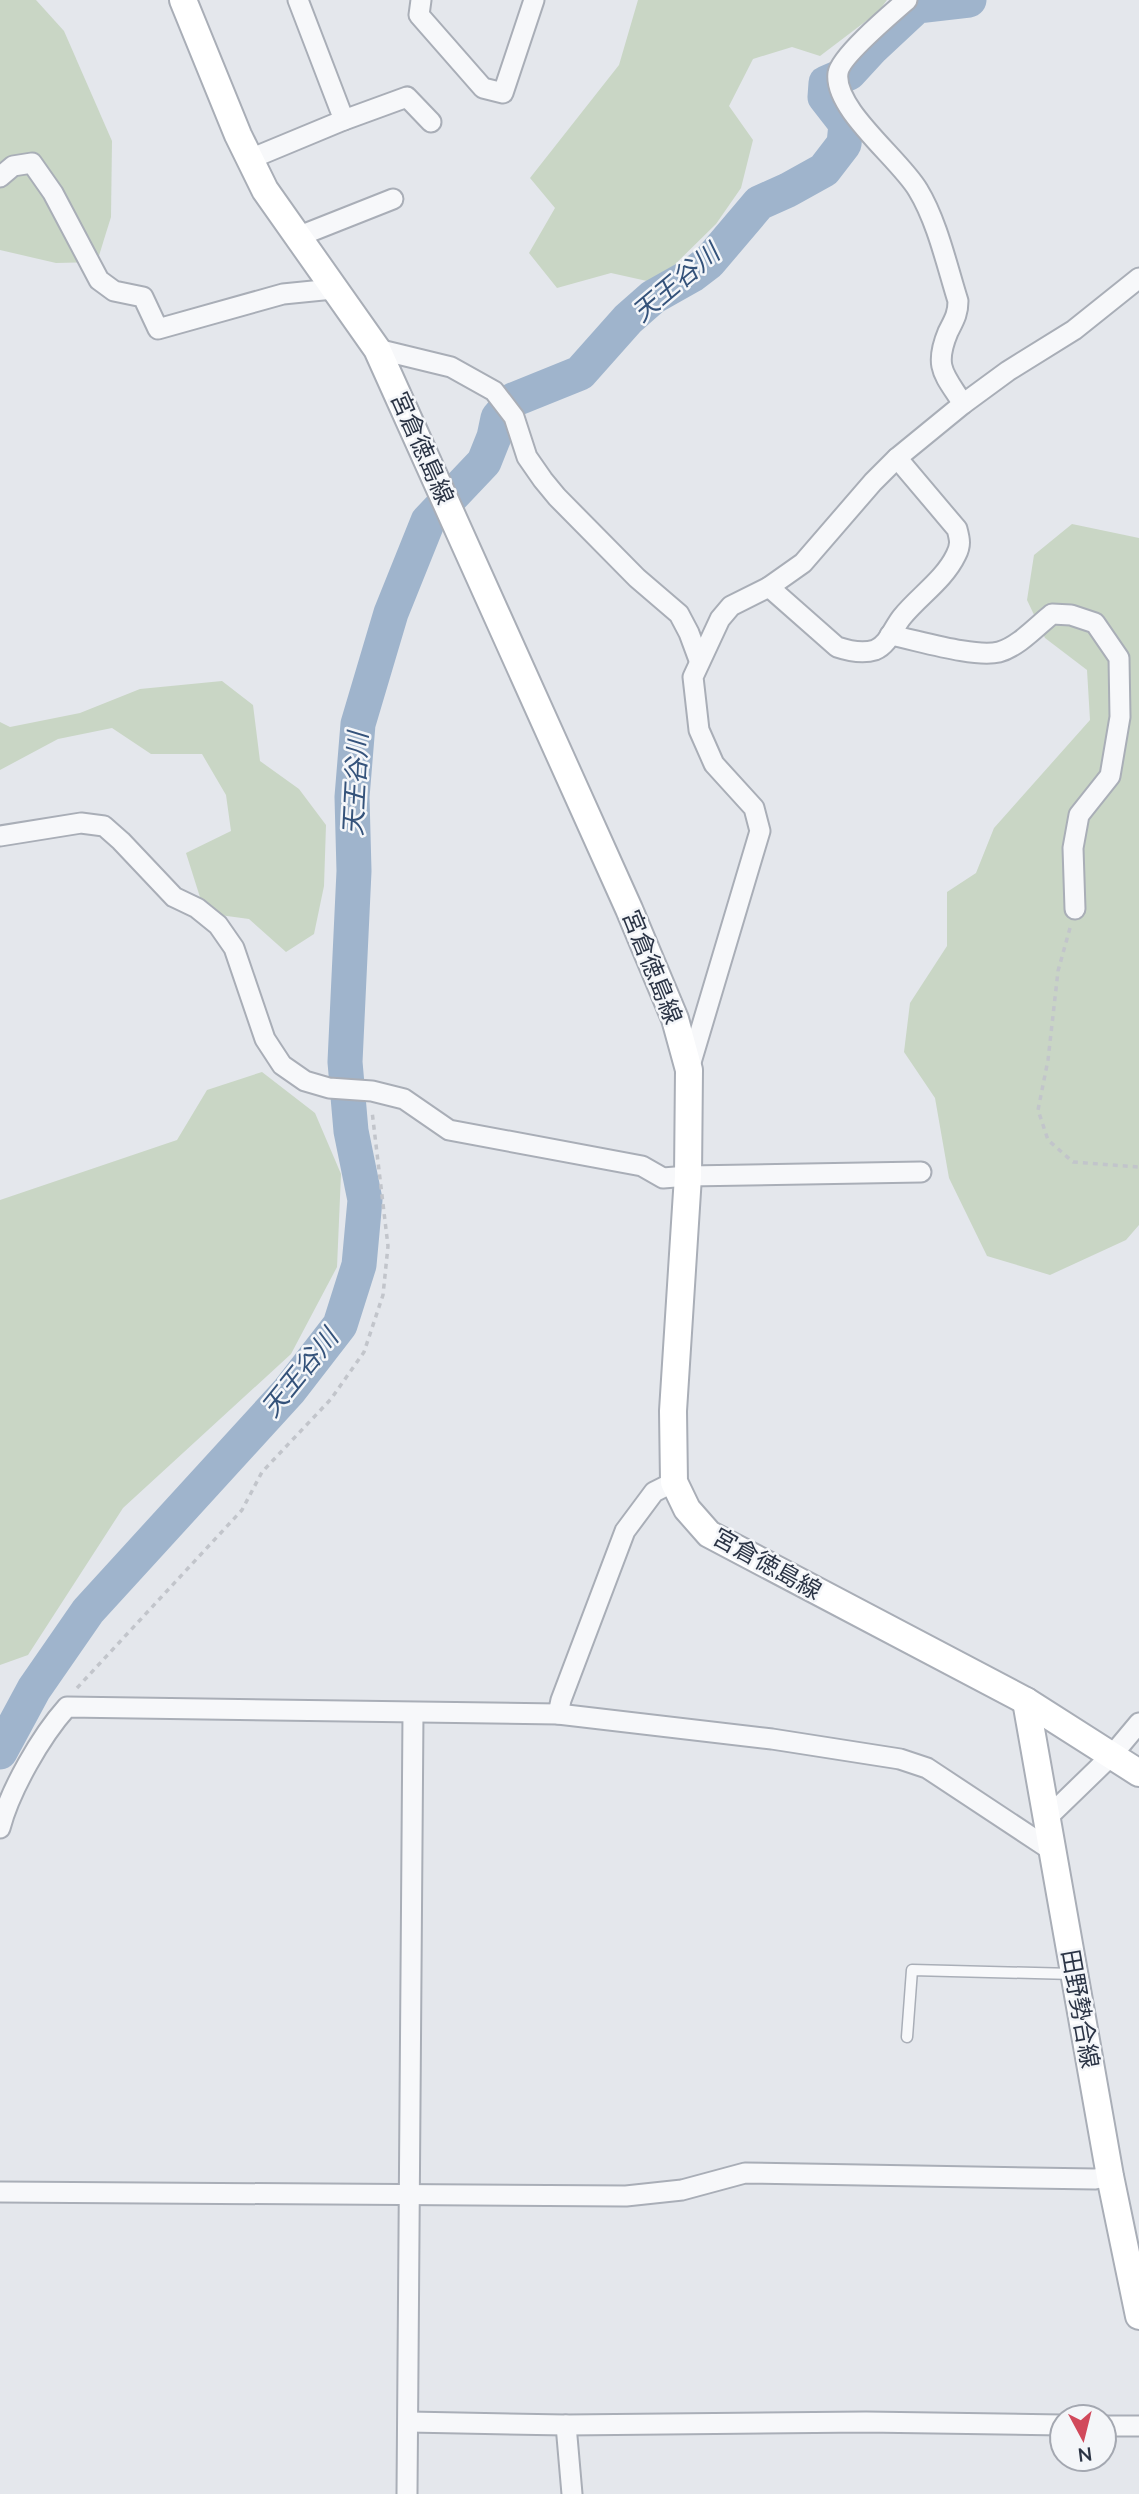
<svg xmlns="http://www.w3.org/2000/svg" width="1139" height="2494" viewBox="0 0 1139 2494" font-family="'Nunito Sans','Noto Sans JP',sans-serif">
  <rect width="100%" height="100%" fill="#e4e7ec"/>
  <g fill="#c9d6c5">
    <polygon points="0,0 36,0 64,31 112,141 111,217 97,262 56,263 0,250"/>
    <polygon points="638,0 887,0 878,12 820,56 792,47 753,59 729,106 753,140 741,188 716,224 656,283 611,273 557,288 529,253 555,208 530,178 619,65"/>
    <polygon points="1072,524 1139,538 1139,1225 1126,1240 1050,1275 987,1256 949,1178 935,1098 904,1052 910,1003 947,946 947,892 976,873 994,828 1090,720 1087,670 1045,638 1027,600 1034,555"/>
    <polygon points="222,681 253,705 260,761 299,789 326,825 324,886 314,934 286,952 249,919 205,913 186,853 231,831 226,795 202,754 151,754 112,728 58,739 0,770 0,722 10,727 80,713 140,689"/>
    <polygon points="262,1072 315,1113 341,1174 337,1267 291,1354 123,1508 28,1655 0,1665 0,1200 177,1140 207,1090"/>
  </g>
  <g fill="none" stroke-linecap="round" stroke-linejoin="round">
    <polyline stroke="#9fb4cc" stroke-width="35" points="0,1752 34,1689 88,1611 289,1391 340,1325 359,1265 365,1200 351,1131 345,1062 354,871 352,797 358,724 391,613 428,521 484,462 494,437 498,418 513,400 580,373 628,319 653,297 692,275 709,262 759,203 788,190 824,170 844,144 846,124 825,97 826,83 849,73 872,48 917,6 969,0"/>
    <defs>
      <polyline id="service" points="907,2037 912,1970 1073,1974"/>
      <g id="minor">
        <polyline points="421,0 419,15 483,88 503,93 534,0"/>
        <path d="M907,0C892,13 840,57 838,73C833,109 900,159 918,190C937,221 947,266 958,301C958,314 954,320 948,332C933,368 945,375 963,404"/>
        <polyline points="344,120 407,97 431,122"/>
        <polyline points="250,159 344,120 298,0"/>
        <polyline points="0,177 13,166 32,163 53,193 99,280 114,291 143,297 158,329 283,294 333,289"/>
        <polyline points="297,237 393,199"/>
        <polyline points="377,349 451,367 494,391 514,417 527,457 543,480 557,497 637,578 679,614 689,633 699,660"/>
        <path d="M769,587L837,647C849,651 862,654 875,650C889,644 893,628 902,617C919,596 944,580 956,555C961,545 960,540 957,529L897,458"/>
        <path d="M890,635C917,640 974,658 999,652C1018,647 1037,626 1052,614L1071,615L1095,623L1119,658L1120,717L1110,776L1079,815L1073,848L1075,909"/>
        <polyline points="0,836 81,823 104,826 121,841 174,897 197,908 218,925 234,948 265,1039 282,1065 305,1081 329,1088 372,1091 404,1099 449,1130 642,1166 663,1178 688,1176 921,1172"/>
        <polyline points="689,1069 760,831 754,808 714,764 699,730 693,677 720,619 731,606 769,587 803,563 873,482 897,458 963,404 1008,371 1074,330 1139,278"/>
        <polyline points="558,1714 561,1700 625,1531 654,1492 674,1482"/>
        <polyline points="1046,1819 1113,1754 1139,1723"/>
        <path d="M0,1828C10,1790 41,1736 67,1707L558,1714L772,1739L900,1759L927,1768L1051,1850"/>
        <polyline points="0,2192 626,2196 682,2190 745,2173 1095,2179 1110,2176"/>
        <polyline points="409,2422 566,2425 866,2422 1062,2425"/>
        <polyline points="566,2425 572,2494"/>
        <polyline points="1104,2426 1139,2426"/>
        <polyline points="407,2494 413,1713"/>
      </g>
      <g id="secondary">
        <polyline points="183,0 238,135 265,190 377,349 629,909 675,1019 689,1070 688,1176 673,1411 674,1482 687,1509 709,1534 1026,1701 1139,1773"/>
        <polyline points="1026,1701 1110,2176 1139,2316"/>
      </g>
    </defs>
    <use href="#service" stroke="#a9aeb7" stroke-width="13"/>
    <use href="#minor" stroke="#a9aeb7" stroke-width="23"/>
    <use href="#secondary" stroke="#a9aeb7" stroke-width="30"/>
    <g stroke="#c2c5cb" stroke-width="3.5" stroke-dasharray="5 5" stroke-linecap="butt">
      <polyline points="1070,928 1058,971 1048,1060 1038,1110 1048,1140 1073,1162 1139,1167"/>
      <polyline points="77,1688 242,1510 262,1472 331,1399 364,1352 383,1295 388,1246 372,1111"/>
    </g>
    <use href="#service" stroke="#f7f8fa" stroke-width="10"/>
    <use href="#minor" stroke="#f7f8fa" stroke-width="19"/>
    <use href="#secondary" stroke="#fff" stroke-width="26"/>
  </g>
  <g text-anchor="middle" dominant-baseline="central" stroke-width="5" stroke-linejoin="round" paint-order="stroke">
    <g font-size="24" fill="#2b3445" stroke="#f4f6f9">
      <text transform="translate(422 448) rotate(66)">宮倉徳島線</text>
      <text transform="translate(652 967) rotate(68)">宮倉徳島線</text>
      <text transform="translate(767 1564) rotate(29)">宮倉徳島線</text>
      <text transform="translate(1080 2009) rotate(80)">田野勢合線</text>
    </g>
    <g font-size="26" font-style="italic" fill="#34527a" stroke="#f4f6f9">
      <text transform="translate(676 283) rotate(-40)">天王谷川</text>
      <text transform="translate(356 784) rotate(-87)">天王谷川</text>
      <text transform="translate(300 1373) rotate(-51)">天王谷川</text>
    </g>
  </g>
  <g transform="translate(1083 2438) rotate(173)"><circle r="33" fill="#f4f6f9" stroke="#a4a8b1" stroke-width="2"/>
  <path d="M0-5L12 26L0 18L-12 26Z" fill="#d1495b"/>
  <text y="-10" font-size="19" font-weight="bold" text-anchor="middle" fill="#2b3445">N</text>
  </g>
</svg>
